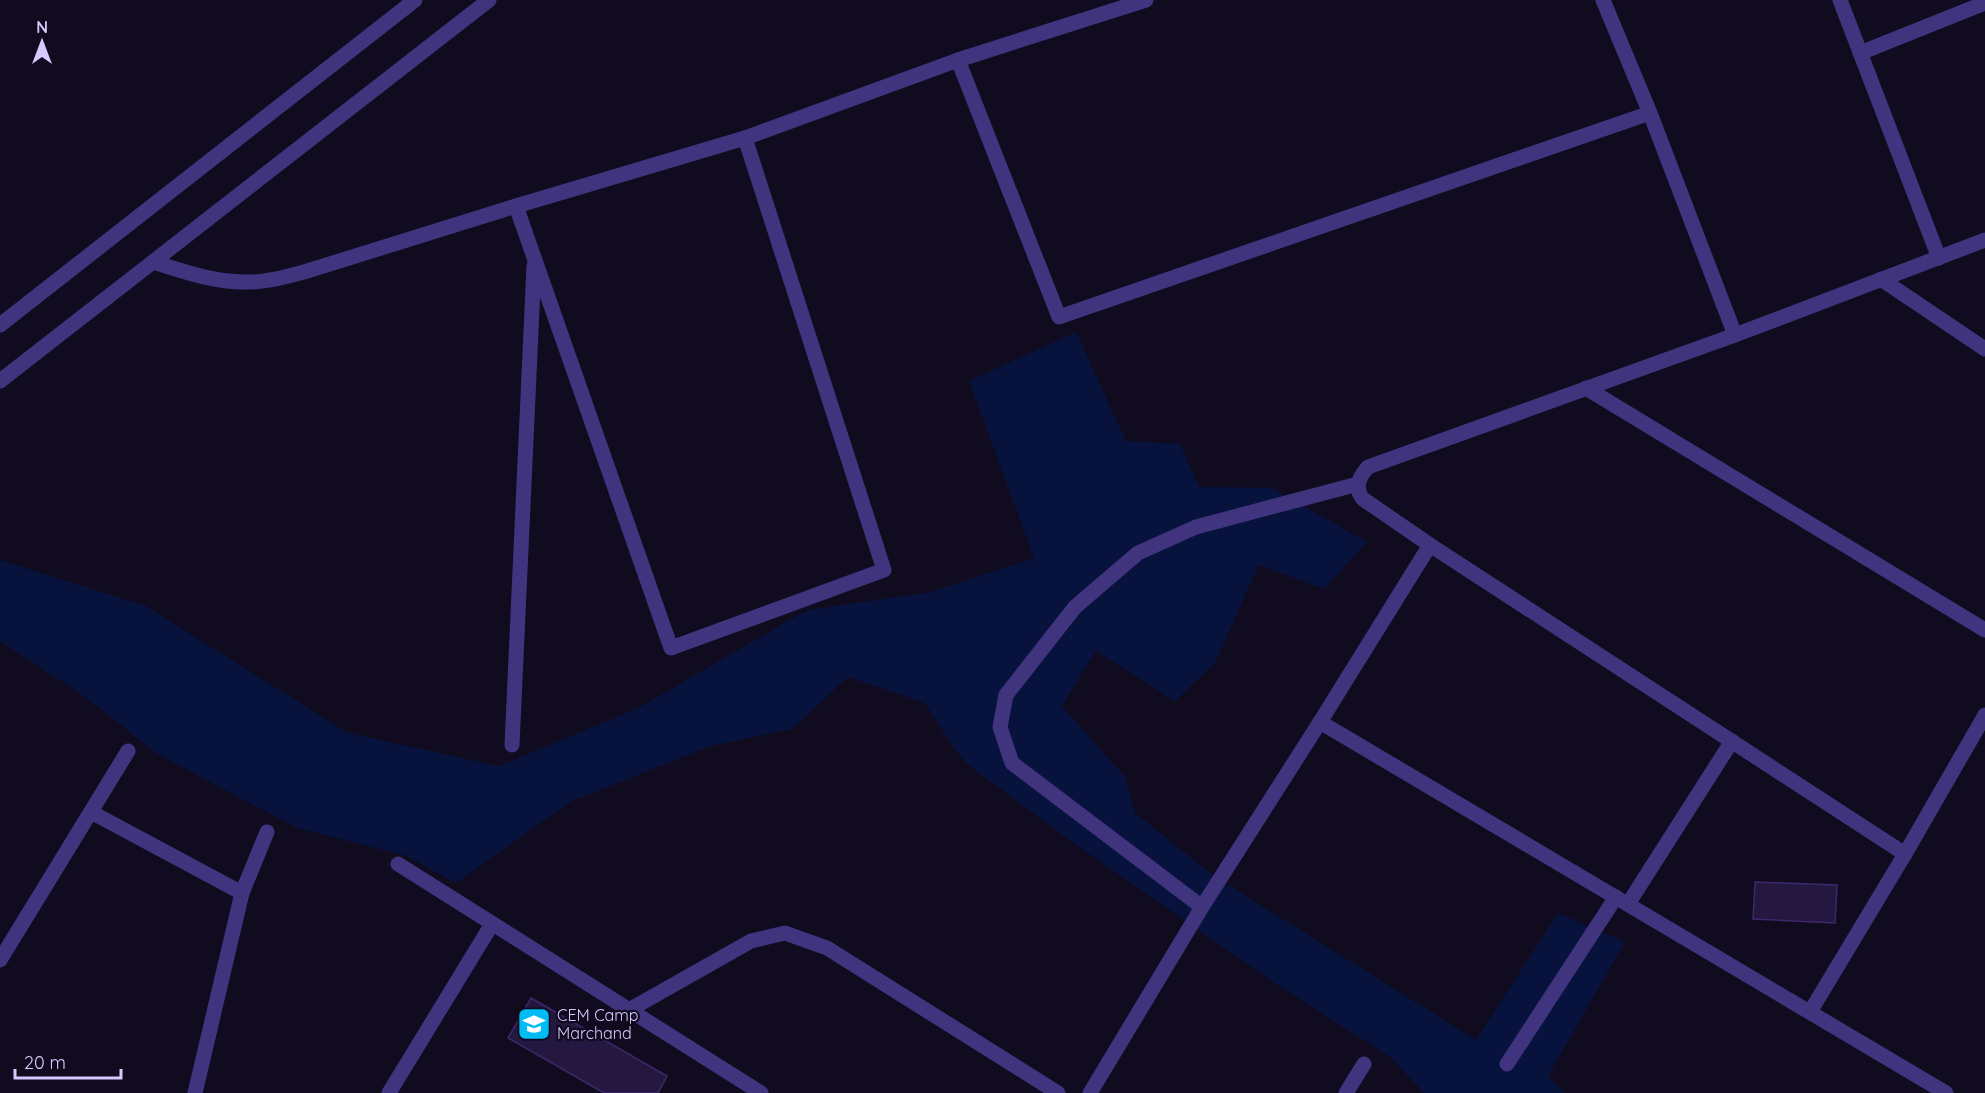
<svg xmlns="http://www.w3.org/2000/svg" width="1985" height="1093" viewBox="0 0 1985 1093" font-family="Quicksand,sans-serif">
  <rect width="100%" height="100%" fill="#110b1f"/>
  <polygon fill="#07133c" points="1076,332 1126,441 1180,444 1199,487 1272,488 1367,542 1324,589 1259,565 1215,663 1175,701 1096,651 1062,706 1126,778 1135,813 1215,877 1476,1040 1558,913 1625,942 1548,1076 1565,1093 1424,1093 1390,1057 1276,984 1072,842 968,765 955,750 925,703 848,677 792,729 711,746 570,802 456,883 407,856 297,828 156,753 84,696 0,641 0,560 146,606 348,733 499,766 638,708 807,610 931,592 1034,558 969,381"/>
  <g fill="#241740" stroke="#3e286d" stroke-width="1.5">
    <polygon points="1755,882 1837,885 1835,923 1753,919"/>
    <polygon points="531,998 667,1076 658,1093 604,1093 508,1038"/>
  </g>
  <g fill="none" stroke-linecap="round" stroke-linejoin="round">
    <g stroke="#41347f" stroke-width="15">
      <polyline points="1603,0 1650,113 1735,335"/>
      <polyline points="1840,0 1939,258"/>
      <polyline points="1860,53 1985,3"/>
      <polyline points="958,60 1059,317 1650,113"/>
      <polyline points="516,206 671,648 884,570 745,138"/>
      <path d="M153,262C183,271 212,282 244,282C264,283 284,277 304,272L516,206L745,138L958,60L1146,0"/>
      <polyline points="1881,279 1985,349"/>
      <polyline points="0,325 415,0"/>
      <polyline points="0,381 489,0"/>
      <polyline points="1586,388 1985,630"/>
      <polyline points="1320,722 1946,1093"/>
      <polyline points="512,745 534,266"/>
      <polyline points="91,812 242,893"/>
      <path d="M1905,854L1430,545L1363,499C1354,488 1359,477 1368,467L1735,335L1985,240"/>
      <polyline points="398,864 761,1093"/>
      <polyline points="1628,904 1732,741"/>
      <polyline points="1202,907 1012,763 1000,727 1006,695 1075,607 1138,553 1196,527 1358,484"/>
      <polyline points="0,960 128,751"/>
      <polyline points="629,1010 751,941 785,933 827,948 1058,1093"/>
      <polyline points="1810,1012 1905,854 1985,715"/>
      <polyline points="1507,1064 1616,897"/>
      <polyline points="195,1093 242,893 267,832"/>
      <polyline points="389,1093 492,924"/>
      <polyline points="1090,1093 1202,907 1320,722 1430,545"/>
      <polyline points="1346,1093 1364,1064"/>
    </g>
  </g>
  <defs>
    <symbol id="school-square" viewBox="-11 -11 22 22"><rect x="-9" y="-9" width="18" height="18" rx="4" fill="#00bcf4" stroke="#110b1f"/><path d="M0-5L7-2L0 1L-7-2ZM-4 1L0 2.5L4 1V4Q0 6-4 4Z" fill="#fff"/></symbol>
  </defs>
  <g fill-rule="evenodd">
    <use href="#school-square" x="515" y="1005" width="38" height="38"/>
  </g>
  <g text-anchor="middle" dominant-baseline="central" stroke-width="4.5" stroke-linejoin="round" paint-order="stroke">
    <g font-size="16" fill="#d6c9ff" stroke="#110b1f" text-anchor="start">
      <text x="557" y="1015">CEM Camp<tspan x="557" dy="18">Marchand</tspan></text>
    </g>
  </g>
  <g transform="translate(42 42)" stroke="#110b1f" stroke-width="4.5" paint-order="stroke">
  <path d="M0-4.5L10 22L0 15L-10 22Z" fill="#d6c9ff"/>
  <text y="-9" font-size="16" font-weight="bold" text-anchor="middle" fill="#d6c9ff">N</text>
  </g>
  <path d="M15 1069v9h106v-9" fill="none" stroke="#d6c9ff" stroke-width="3"/>
  <text x="24" y="1069" font-size="18" fill="#d6c9ff" stroke="#110b1f" stroke-width="4.5" paint-order="stroke">20 m</text>
</svg>
